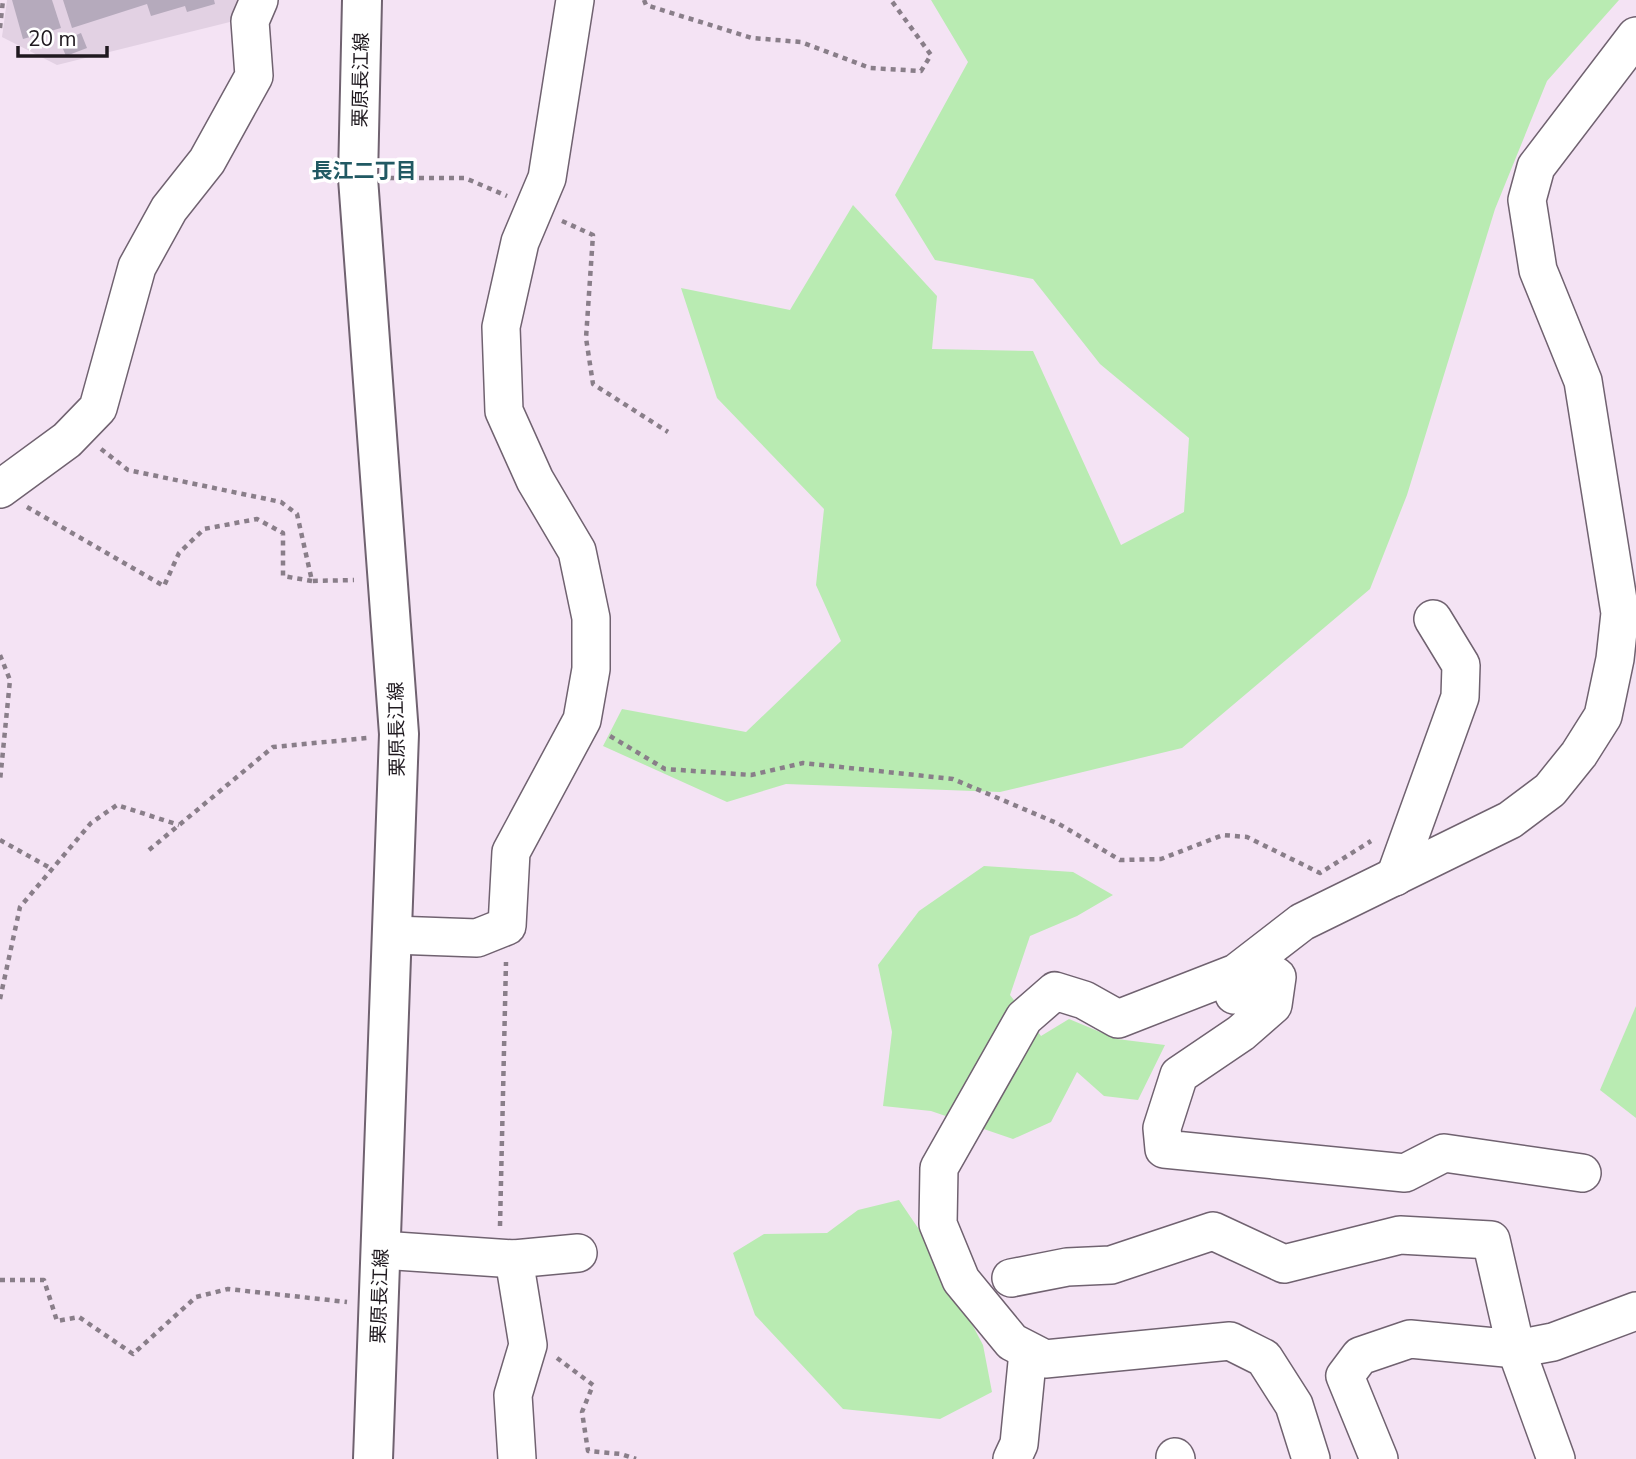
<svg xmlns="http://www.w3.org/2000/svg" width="1636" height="1459" viewBox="0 0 1636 1459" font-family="'Nunito Sans','Noto Sans JP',sans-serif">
  <rect width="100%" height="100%" fill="#f4e3f4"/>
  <polygon fill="#e2d1e3" points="7,0 252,0 246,18 57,65 2,37"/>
  <g fill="#b9ebb2">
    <polygon points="931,0 1619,0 1547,81 1495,209 1407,495 1370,589 1182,748 1000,792 786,784 727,802 603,746 622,709 746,732 841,641 816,585 824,509 717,398 681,288 790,310 853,205 937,296 932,349 1033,351 1121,545 1184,512 1189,438 1100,364 1033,279 935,260 895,195 968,62"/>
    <polygon points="984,866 1073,872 1113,895 1077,916 1030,936 1010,995 1041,1036 1069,1019 1117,1039 1165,1045 1138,1100 1104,1096 1077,1072 1051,1122 1013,1139 931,1111 883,1106 892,1032 878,965 919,911"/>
    <polygon points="1636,1006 1636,1118 1600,1090"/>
    <polygon points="899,1200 933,1250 983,1345 992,1392 940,1419 843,1409 755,1315 733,1253 764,1234 827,1233 858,1210"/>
  </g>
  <g fill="#b5aabc">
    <polygon points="12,0 52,0 61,28 23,39"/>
    <polygon points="63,0 214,0 215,4 187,12 185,6 151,16 147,4 72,28"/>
    <polygon points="81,33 87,48 66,56 60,42"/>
  </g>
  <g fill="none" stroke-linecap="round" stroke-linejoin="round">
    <defs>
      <g id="minor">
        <polyline points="0,489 67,440 98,408 137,267 169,209 207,161 254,76 250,21 259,0"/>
        <polyline points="1395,877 1460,697 1461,665 1433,619"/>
        <polyline points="393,935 477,938 507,926 511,852 582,720 591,669 591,618 577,551 535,480 504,411 501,327 520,242 547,178 575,0"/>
        <polyline points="1234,995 1243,993 1271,973 1277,977 1273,1005 1241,1033 1179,1075 1162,1128 1164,1149 1405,1173 1444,1153 1582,1173"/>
        <polyline points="381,1250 514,1259 578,1253"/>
        <polyline points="514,1259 528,1345 513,1395 517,1459"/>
        <polyline points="1011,1278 1067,1267 1111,1265 1213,1231 1284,1264 1400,1235 1491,1240 1516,1349 1556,1459"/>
        <polyline points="1175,1457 1176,1459"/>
        <polyline points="1012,1459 1019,1444 1028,1352"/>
        <polyline points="1311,1459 1294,1405 1264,1358 1230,1341 1045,1359 1012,1342 961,1280 938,1224 939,1168 1024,1018 1055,991 1084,1000 1118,1019 1236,973 1302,922 1510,820 1550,790 1579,754 1603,716 1615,659 1620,613 1583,381 1538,270 1527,200 1536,167 1636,36"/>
        <polyline points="1379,1459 1345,1376 1360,1356 1410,1339 1516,1349 1553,1342 1636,1311"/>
      </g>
      <polyline id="major" points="362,0 358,178 399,734 373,1459"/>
    </defs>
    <use href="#minor" stroke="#706270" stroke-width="40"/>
    <use href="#major" stroke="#706270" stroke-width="42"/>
    <g stroke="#897e89" stroke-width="4.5" stroke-dasharray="5 5" stroke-linecap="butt">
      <polyline points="644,0 646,5 752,38 801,42 870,68 921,71 931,55 891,0"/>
      <polyline points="0,28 3,0"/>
      <polyline points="389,178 465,178 507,196"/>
      <polyline points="562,221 593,235 586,338 593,384 668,432"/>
      <polyline points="101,449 128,470 281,502 297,514 312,581 354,580"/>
      <polyline points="27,507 164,586 179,553 204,529 257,519 283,533 283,576 312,581"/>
      <polyline points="0,655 10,680 0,781"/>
      <polyline points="610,736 665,769 751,775 803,763 953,779 1059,824 1120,860 1161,859 1223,835 1247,837 1320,873 1371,841"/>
      <polyline points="0,840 52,869"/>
      <polyline points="149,850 273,747 367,738"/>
      <polyline points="0,999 20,907 91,823 117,805 179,825"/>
      <polyline points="500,1226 506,962"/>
      <polyline points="0,1280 44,1280 57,1321 79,1317 133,1354 196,1297 228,1289 347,1302"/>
      <polyline points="557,1358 593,1385 582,1412 588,1451 621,1454 636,1459"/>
    </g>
    <use href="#minor" stroke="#fff" stroke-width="37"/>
    <use href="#major" stroke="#fff" stroke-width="38"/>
  </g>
  <g text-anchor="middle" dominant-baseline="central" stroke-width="7" stroke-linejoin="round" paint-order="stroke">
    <g font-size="19" fill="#1f191f" stroke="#fff">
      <text transform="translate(361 80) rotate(-89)">栗原長江線</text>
      <text transform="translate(397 729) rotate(-91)">栗原長江線</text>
      <text transform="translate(380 1296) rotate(-88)">栗原長江線</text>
    </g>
    <g font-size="21" font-weight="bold" fill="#215963" stroke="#fff">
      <text x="364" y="171">長江二丁目</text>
    </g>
  </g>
  <path d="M18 46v10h89v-10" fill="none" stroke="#1f191f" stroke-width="3.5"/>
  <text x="28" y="46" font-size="21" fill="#1f191f" stroke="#ffffff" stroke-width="5" paint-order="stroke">20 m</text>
</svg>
